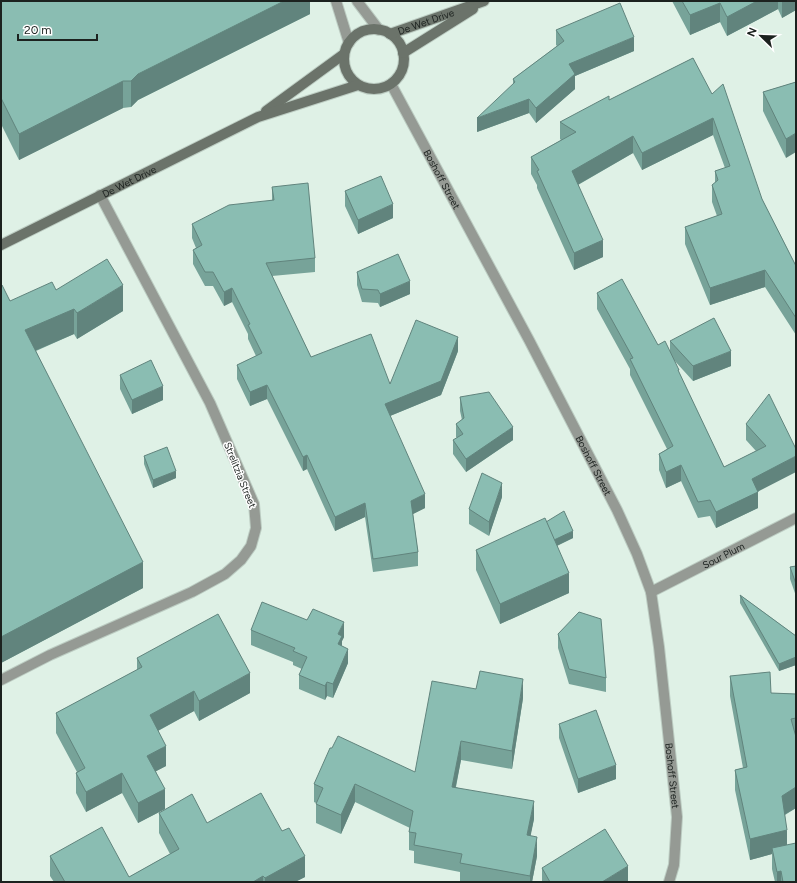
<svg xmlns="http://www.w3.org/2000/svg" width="797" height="883" viewBox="0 0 797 883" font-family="Figtree,sans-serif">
  <rect width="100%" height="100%" fill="#dff1e6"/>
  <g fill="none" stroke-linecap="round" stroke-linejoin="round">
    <defs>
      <g id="street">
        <polyline points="336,1 349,43"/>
        <polyline points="357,1 379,30"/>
        <path id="s1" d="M391,84L529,340L617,510L637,554L651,592L659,647L677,817L674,865L669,882"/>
        <path id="s2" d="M651,592L796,518"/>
        <polyline points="1,680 50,655 192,592 225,574 241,560 251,546 256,528 254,504 210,403 100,195"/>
      </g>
      <g id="secondary">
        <circle cx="374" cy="59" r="30"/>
        <path id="s3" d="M390,34L484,1"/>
        <polyline points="403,53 473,9"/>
        <polyline points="266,111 344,54"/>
        <path id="s4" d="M1,245L258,117L358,85"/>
      </g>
    </defs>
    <use href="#street" stroke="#bcccc2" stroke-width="12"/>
    <use href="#secondary" stroke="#bcccc2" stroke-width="12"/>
    <use href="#street" stroke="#959a94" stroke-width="10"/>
    <use href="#secondary" stroke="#6b736a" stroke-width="10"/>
  </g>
  <g fill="#77a399">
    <polygon points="1,1 310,1 310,14 138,100 131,107 123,108 19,160 1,124"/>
    <polygon points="672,1 796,1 796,10 782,18 778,9 727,36 720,22 690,35"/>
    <polygon points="556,30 634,51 575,76 575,89 536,123 529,113 477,132 513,84 513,79 557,46 556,45"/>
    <polygon points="693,58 762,199 796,266 796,335 765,287 710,305 685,244 685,227 717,216 712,202 712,185 715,183 715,171 725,168 713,135 642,170 633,153 578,185 603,257 574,270 537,188 537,185 531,174 531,157 561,140 560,139 560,122 609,100"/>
    <polygon points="796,82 786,158 763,111 763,92"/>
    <polygon points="272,187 315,258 315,272 272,276 311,357 390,384 458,351 441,395 390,416 425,508 413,514 418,552 418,566 373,572 365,517 335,531 307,469 303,471 267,399 250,406 237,379 237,365 256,356 248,339 248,334 232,302 224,306 213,286 205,286 193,264 193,250 196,248 192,238 192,224 272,200"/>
    <polygon points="345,191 393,218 358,234 345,206"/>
    <polygon points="357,272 410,294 380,307 378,303 362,302 357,285"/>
    <polygon points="1,285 10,301 123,311 77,339 74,334 36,351 143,588 1,663"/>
    <polygon points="597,293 658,345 670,351 670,341 731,366 693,381 673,359 679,373 724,467 756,451 746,440 746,424 796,449 758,492 758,508 716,528 710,516 698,518 681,481 666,488 659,470 659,454 667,449 630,375 630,369 597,309"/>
    <polygon points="120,375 163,400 132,414 120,389"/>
    <polygon points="460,397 513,440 466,472 453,454 453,440 457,438 456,437 456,424 462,420 460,411"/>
    <polygon points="144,456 176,478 153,488 144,464"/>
    <polygon points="502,497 489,536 469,524 469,509"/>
    <polygon points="546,522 573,538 557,546 569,593 500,624 476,570 476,550"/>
    <polygon points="796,566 796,596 790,579 790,567"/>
    <polygon points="740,595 796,636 796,665 779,671 740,603"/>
    <polygon points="251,630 344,637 342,641 342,646 348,663 333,698 327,696 325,700 299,689 299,675 302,669 293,665 293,662 251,645"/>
    <polygon points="558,634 606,678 606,692 569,684 558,648"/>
    <polygon points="137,658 250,693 199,721 194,711 158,731 166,766 156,771 165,809 138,823 122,793 86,812 76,793 76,773 77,772 56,733 56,713 137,670"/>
    <polygon points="730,676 771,693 796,694 796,808 785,815 787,845 796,882 775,882 772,869 772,854 750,860 735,790 735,770 743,768 730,696"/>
    <polygon points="523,698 512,769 461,760 456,787 534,819 530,836 537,856 532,882 463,882 460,881 460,872 414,863 414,851 409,850 409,832 410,828 355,802 341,834 316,823 316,803 314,802 314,784 415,772"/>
    <polygon points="559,724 616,779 578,793 559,738"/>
    <polygon points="159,813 207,823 305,877 295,882 54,882 50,876 50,856 129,877 170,854 159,833"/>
    <polygon points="542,868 628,882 542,882"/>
  </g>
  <g fill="#61847d">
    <polygon points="284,1 310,1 310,14 138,100 131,107 131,81 138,74"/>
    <polygon points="757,1 778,1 778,9 727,36 727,17"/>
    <polygon points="782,1 796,1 796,10 782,18"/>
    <polygon points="720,3 720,22 690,35 690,15"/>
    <polygon points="634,37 634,51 575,76 575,89 536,123 536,108 569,64"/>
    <polygon points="123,81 123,108 19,160 19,134"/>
    <polygon points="529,99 529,113 477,132 477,118"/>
    <polygon points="713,118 713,135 642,170 642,153"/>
    <polygon points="796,133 796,152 786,158 786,139"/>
    <polygon points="633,136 633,153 572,188 572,171"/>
    <polygon points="393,204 393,218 358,234 358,220"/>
    <polygon points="603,240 603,257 574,270 574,253"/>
    <polygon points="765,270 765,287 710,305 710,288"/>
    <polygon points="410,281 410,294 380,307 380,294"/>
    <polygon points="123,285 123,311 77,339 77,313"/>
    <polygon points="232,288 232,302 224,306 224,292"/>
    <polygon points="74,309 74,334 25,355 25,330"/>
    <polygon points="458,337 458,351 441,395 385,418 385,404"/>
    <polygon points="731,351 731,366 693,381 693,366"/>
    <polygon points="267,385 267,399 250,406 250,392"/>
    <polygon points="163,386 163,400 132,414 132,400"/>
    <polygon points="513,427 513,440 466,472 466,459"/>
    <polygon points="307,455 307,469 303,471 303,457"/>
    <polygon points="796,456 796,472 757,492 758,492 758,508 716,528 716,512 752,479"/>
    <polygon points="681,465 681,481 666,488 666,472"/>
    <polygon points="176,471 176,478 153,488 153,480"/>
    <polygon points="502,483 502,497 489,536 489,522"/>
    <polygon points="425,494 425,508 411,515 411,501"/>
    <polygon points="365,503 365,517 335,531 335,517"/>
    <polygon points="573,531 573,538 554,547 554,540"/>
    <polygon points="143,562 143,588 1,663 1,637"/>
    <polygon points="569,573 569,593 500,624 500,604"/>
    <polygon points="344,622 344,637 342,641 342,650 338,658 338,634"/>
    <polygon points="348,649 348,663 333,698 333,684"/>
    <polygon points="796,657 796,665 779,671 779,664"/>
    <polygon points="250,673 250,693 199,721 199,701"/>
    <polygon points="523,679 523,698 512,769 512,751"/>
    <polygon points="327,682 327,696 325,700 325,686"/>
    <polygon points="194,691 194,711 150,735 150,715"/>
    <polygon points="461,741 461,760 452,805 452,787"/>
    <polygon points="166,746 166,766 147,776 147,756"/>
    <polygon points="616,765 616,779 578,793 578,779"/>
    <polygon points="122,773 122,793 86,812 86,792"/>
    <polygon points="355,784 355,802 341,834 341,815"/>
    <polygon points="796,787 796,808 782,816 782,796"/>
    <polygon points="165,789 165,809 138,823 138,803"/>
    <polygon points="534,801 534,819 527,854 527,835"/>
    <polygon points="787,830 787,851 772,848 772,854 750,860 750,839"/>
    <polygon points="537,837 537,856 532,882 530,882 530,876"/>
    <polygon points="305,856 305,877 295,882 265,882 265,878"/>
    <polygon points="628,866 628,882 602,882"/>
    <polygon points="781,871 781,882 777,882 777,872"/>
    <polygon points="263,876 263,882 253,882"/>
  </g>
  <g fill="#8abdb2" stroke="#61847d">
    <polygon points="1,1 284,1 138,74 131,81 123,81 19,134 1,98"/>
    <polygon points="682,1 757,1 727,17 720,3 690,15"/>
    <polygon points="620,3 634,37 569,64 575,74 536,108 529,99 477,118 515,82 513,79 564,41 556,30"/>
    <polygon points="693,58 712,94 723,84 762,199 796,266 796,318 765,270 710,288 685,227 722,214 712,185 718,180 715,171 730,166 713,118 642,153 633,136 572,171 603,240 574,253 537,171 539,170 531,157 576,132 560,122 609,96 609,100"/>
    <polygon points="796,82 796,133 786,139 763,92"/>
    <polygon points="381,176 393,204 358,220 345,191"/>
    <polygon points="308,183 315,258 266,263 311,357 371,334 390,384 416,320 458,337 441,381 385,404 425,494 411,501 418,552 373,559 365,503 335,517 307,455 303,457 267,385 250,392 237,365 262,353 248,325 250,324 232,288 224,292 213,272 205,272 193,250 202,245 192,224 229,205 274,200 272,187"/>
    <polygon points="398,254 410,281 380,294 378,290 362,289 357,272"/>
    <polygon points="107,259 123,285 77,313 74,309 25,330 143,562 1,637 1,285 2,285 10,301 52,282 56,290"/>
    <polygon points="622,279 658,345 665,341 679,370 678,370 724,467 766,446 746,424 769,394 796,449 796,456 752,479 758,492 716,512 710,500 698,502 681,465 666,472 659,454 673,446 630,359 633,358 597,293"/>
    <polygon points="714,318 731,351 693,366 670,341"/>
    <polygon points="151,360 163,386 132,400 120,375"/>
    <polygon points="489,392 513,427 466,459 453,440 463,434 456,424 464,418 460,397"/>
    <polygon points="167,447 176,471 153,480 144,456"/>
    <polygon points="482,473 502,483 489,522 469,509"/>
    <polygon points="564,511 573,531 554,540 546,522"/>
    <polygon points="545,518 569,573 500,604 476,550"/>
    <polygon points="796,566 796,584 790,567"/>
    <polygon points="740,595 796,636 796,657 779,664"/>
    <polygon points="262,602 307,620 313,609 344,622 338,634 342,636 338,644 348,649 333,684 327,682 325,686 299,675 307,657 293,651 295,648 251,630"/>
    <polygon points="579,612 601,619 606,678 569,669 558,634"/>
    <polygon points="218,614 250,673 199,701 194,691 150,715 166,746 147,756 165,789 138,803 122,773 86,792 76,773 85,768 56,713 142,667 137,658"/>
    <polygon points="480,671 523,679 512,751 461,741 452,787 534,801 527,835 537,837 530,876 460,863 462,854 414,845 416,833 409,832 413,811 355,784 341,815 316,804 323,788 314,784 330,748 332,748 338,736 415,772 432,681 476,689"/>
    <polygon points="770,672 771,693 796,694 796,718 791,719 796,737 796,787 782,796 787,830 750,839 735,770 747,767 730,676"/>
    <polygon points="596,710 616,765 578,779 559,724"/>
    <polygon points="261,793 282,831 289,828 305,856 265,878 263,876 253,882 65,882 50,856 102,827 129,877 179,849 159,813 192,794 207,823"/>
    <polygon points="605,829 628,866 602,882 550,882 542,868"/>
    <polygon points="796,843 796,882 783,882 781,871 777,872 772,848"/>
  </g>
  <g text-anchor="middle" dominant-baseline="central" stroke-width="3" stroke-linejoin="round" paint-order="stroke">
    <g font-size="10" fill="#1c221f" stroke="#fff">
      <text stroke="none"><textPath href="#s3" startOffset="38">De Wet Drive</textPath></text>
      <text stroke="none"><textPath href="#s1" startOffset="108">Boshoff Street</textPath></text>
      <text stroke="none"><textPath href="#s4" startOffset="143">De Wet Drive</textPath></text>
      <text stroke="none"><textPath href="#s1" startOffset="432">Boshoff Street</textPath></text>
      <text transform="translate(240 475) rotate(68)">Strelitzia Street</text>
      <text stroke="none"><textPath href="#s2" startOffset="81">Sour Plum</textPath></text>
      <text stroke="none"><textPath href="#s1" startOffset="756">Boshoff Street</textPath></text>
    </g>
  </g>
  <rect width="797" height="883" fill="none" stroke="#1c221f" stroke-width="4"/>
  <g transform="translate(761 36) rotate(293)" stroke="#ffffff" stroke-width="3" paint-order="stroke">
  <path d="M0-3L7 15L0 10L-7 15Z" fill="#1c221f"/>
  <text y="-6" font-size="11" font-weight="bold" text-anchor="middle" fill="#1c221f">N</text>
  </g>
  <path d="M18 34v6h79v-6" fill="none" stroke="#1c221f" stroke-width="2"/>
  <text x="24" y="34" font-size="12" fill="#1c221f" stroke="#ffffff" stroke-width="3" paint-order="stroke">20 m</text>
</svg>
